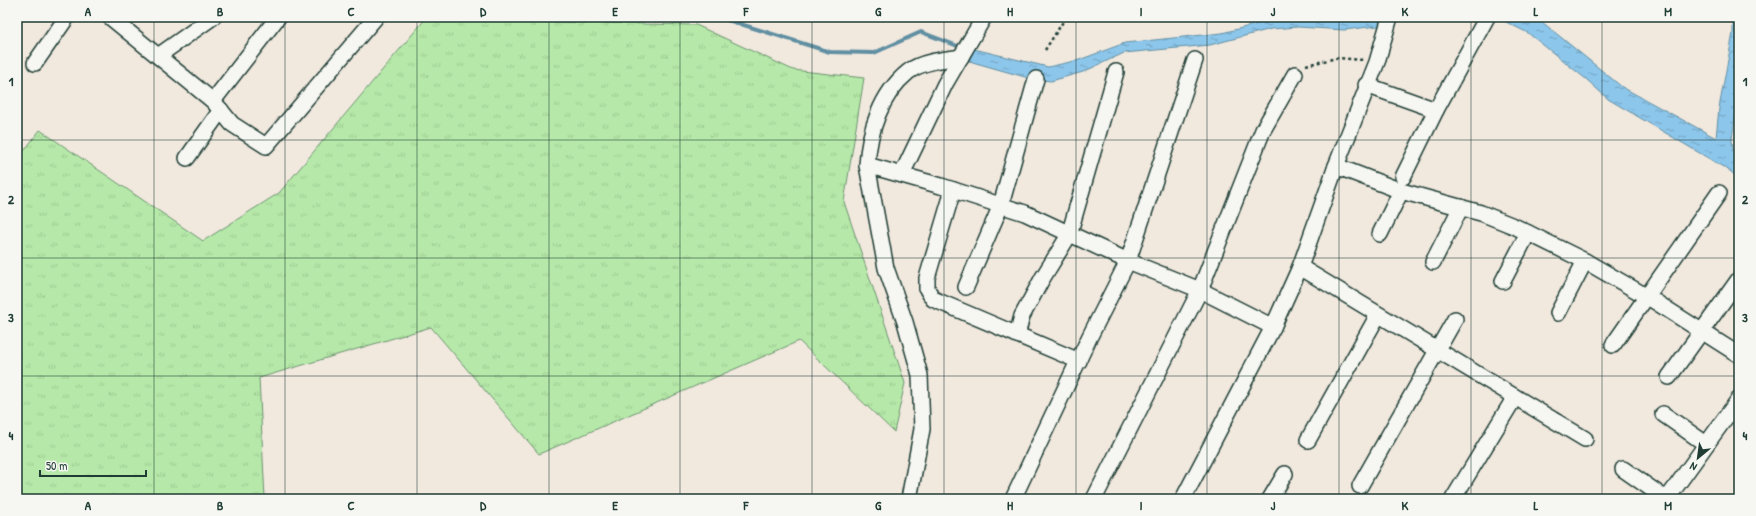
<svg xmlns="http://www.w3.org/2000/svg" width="1756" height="516" viewBox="0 0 1756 516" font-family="'Patrick Hand',sans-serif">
  <defs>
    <pattern id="grass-tufts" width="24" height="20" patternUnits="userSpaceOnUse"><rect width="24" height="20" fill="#b6e9a9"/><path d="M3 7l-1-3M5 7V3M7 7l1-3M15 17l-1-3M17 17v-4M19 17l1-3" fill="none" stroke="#9cc992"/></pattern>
    <pattern id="water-ripples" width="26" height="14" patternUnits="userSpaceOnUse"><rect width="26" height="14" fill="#8cc6eb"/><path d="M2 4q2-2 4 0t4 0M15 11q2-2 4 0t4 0" fill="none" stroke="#72a2bf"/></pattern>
  </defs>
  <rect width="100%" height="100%" fill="#f1e8de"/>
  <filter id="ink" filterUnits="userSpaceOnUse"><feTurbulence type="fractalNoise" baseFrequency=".025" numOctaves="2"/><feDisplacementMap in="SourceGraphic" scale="8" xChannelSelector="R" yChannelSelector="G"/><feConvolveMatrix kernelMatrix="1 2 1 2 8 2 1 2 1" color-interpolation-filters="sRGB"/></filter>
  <g filter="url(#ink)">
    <polygon fill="url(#grass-tufts)" stroke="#6a936e" points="427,17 461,17 501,21 696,25 793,70 864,78 844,202 905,383 894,432 799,341 539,454 431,327 259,378 265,499 17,499 17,160 40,130 203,241 279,193"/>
    <g fill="url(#water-ripples)" stroke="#608fa2">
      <polygon points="1386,17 1386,25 1344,30 1298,27 1271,29 1210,45 1124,53 1083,72 1051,81 1032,79 969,61 974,49 1048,67 1079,60 1125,43 1222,33 1281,18"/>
      <polygon points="1508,17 1536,17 1622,87 1716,138 1719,108 1733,33 1733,17 1739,17 1739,88 1732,140 1733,150 1739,156 1739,179 1730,171 1608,99 1586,79 1528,33 1506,22"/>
    </g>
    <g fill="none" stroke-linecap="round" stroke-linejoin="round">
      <polyline stroke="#608fa2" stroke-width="4" points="718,17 830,52 874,53 921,32 963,48"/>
      <defs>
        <g id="minor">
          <polyline points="110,17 213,101 232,124 266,146 376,17"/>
          <polyline points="158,56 213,17"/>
          <path d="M961,57C945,59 920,62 908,72C881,94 869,131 867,165L941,186L1025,213L1128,261L1200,290L1273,327"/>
          <polyline points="35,63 67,17"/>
          <polyline points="1366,85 1436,110 1487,17"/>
          <polyline points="213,101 278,17"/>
          <polyline points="187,158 221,110"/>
          <polyline points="867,165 886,268 905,322 920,375 922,429 909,499"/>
          <polyline points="1336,166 1401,191 1481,213 1516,227 1585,261 1651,299 1739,355"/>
          <polyline points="902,174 945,84 984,17"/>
          <polyline points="1403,177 1436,110"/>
          <polyline points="953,190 927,278 927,289 933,299 1079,361"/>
          <polyline points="1380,234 1401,191"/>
          <polyline points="1433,262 1461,207"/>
          <polyline points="1300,267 1585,439"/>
          <polyline points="1503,281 1528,233"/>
          <polyline points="966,287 1001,205 1036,79"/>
          <polyline points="1558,313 1585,261"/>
          <polyline points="1017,335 1022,316 1042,279 1069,235 1116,72"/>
          <polyline points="1613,345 1719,193"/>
          <polyline points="1669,377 1739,279"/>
          <polyline points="1663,414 1706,444"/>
          <polyline points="1308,440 1378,315"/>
          <polyline points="1623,469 1666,499"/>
          <polyline points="1360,486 1455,319"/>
          <polyline points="1013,499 1089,338 1128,261 1195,60"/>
          <polyline points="1094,499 1200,290 1263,130 1295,74"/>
          <polyline points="1183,499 1273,327 1300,267 1336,166 1377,62 1390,17"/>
          <polyline points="1270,499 1285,474"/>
          <polyline points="1453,499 1515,397"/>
          <polyline points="1667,499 1739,399"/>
        </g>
      </defs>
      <use href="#minor" stroke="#1f3d34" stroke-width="18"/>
      <g stroke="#1f3d34" stroke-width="2.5" stroke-dasharray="3 3" stroke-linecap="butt">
        <polyline points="1135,18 1135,17"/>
        <polyline points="1045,50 1066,17"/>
        <polyline points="1306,65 1337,58 1364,60"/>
      </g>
      <use href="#minor" stroke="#f6f6f2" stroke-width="15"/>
    </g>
  </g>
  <path fill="none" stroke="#1f3d34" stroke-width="1" stroke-opacity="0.55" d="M154,17V499M285,17V499M417,17V499M549,17V499M680,17V499M812,17V499M944,17V499M1076,17V499M1207,17V499M1339,17V499M1471,17V499M1602,17V499M17,140H1739M17,258H1739M17,376H1739"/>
  <rect width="1756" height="516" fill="none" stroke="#f6f6f2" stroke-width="44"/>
  <g transform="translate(1698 458) rotate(209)" stroke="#f6f6f2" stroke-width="3" paint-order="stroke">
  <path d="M0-3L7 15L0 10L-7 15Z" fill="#1f3d34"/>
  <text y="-6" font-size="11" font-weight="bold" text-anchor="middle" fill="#1f3d34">N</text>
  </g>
  <path d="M40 470v6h106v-6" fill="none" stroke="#1f3d34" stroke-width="2"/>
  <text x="46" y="470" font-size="12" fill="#1f3d34" stroke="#f6f6f2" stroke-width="3" paint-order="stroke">50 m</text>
  <rect x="22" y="22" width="1712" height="472" fill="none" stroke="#1f3d34" stroke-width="1.5"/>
  <g font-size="13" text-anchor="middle" font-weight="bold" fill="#1f3d34">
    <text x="88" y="16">A</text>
    <text x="220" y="16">B</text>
    <text x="351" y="16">C</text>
    <text x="483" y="16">D</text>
    <text x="615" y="16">E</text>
    <text x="746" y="16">F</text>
    <text x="878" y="16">G</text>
    <text x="1010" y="16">H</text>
    <text x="1141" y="16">I</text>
    <text x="1273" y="16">J</text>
    <text x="1405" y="16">K</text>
    <text x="1536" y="16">L</text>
    <text x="1668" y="16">M</text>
    <text x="11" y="86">1</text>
    <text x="1745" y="86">1</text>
    <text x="11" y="204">2</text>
    <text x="1745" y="204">2</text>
    <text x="11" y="322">3</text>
    <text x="1745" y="322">3</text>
    <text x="11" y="440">4</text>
    <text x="1745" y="440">4</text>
    <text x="88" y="510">A</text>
    <text x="220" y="510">B</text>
    <text x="351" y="510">C</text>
    <text x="483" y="510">D</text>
    <text x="615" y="510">E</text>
    <text x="746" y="510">F</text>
    <text x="878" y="510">G</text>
    <text x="1010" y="510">H</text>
    <text x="1141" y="510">I</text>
    <text x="1273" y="510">J</text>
    <text x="1405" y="510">K</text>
    <text x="1536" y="510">L</text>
    <text x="1668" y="510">M</text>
  </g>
</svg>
